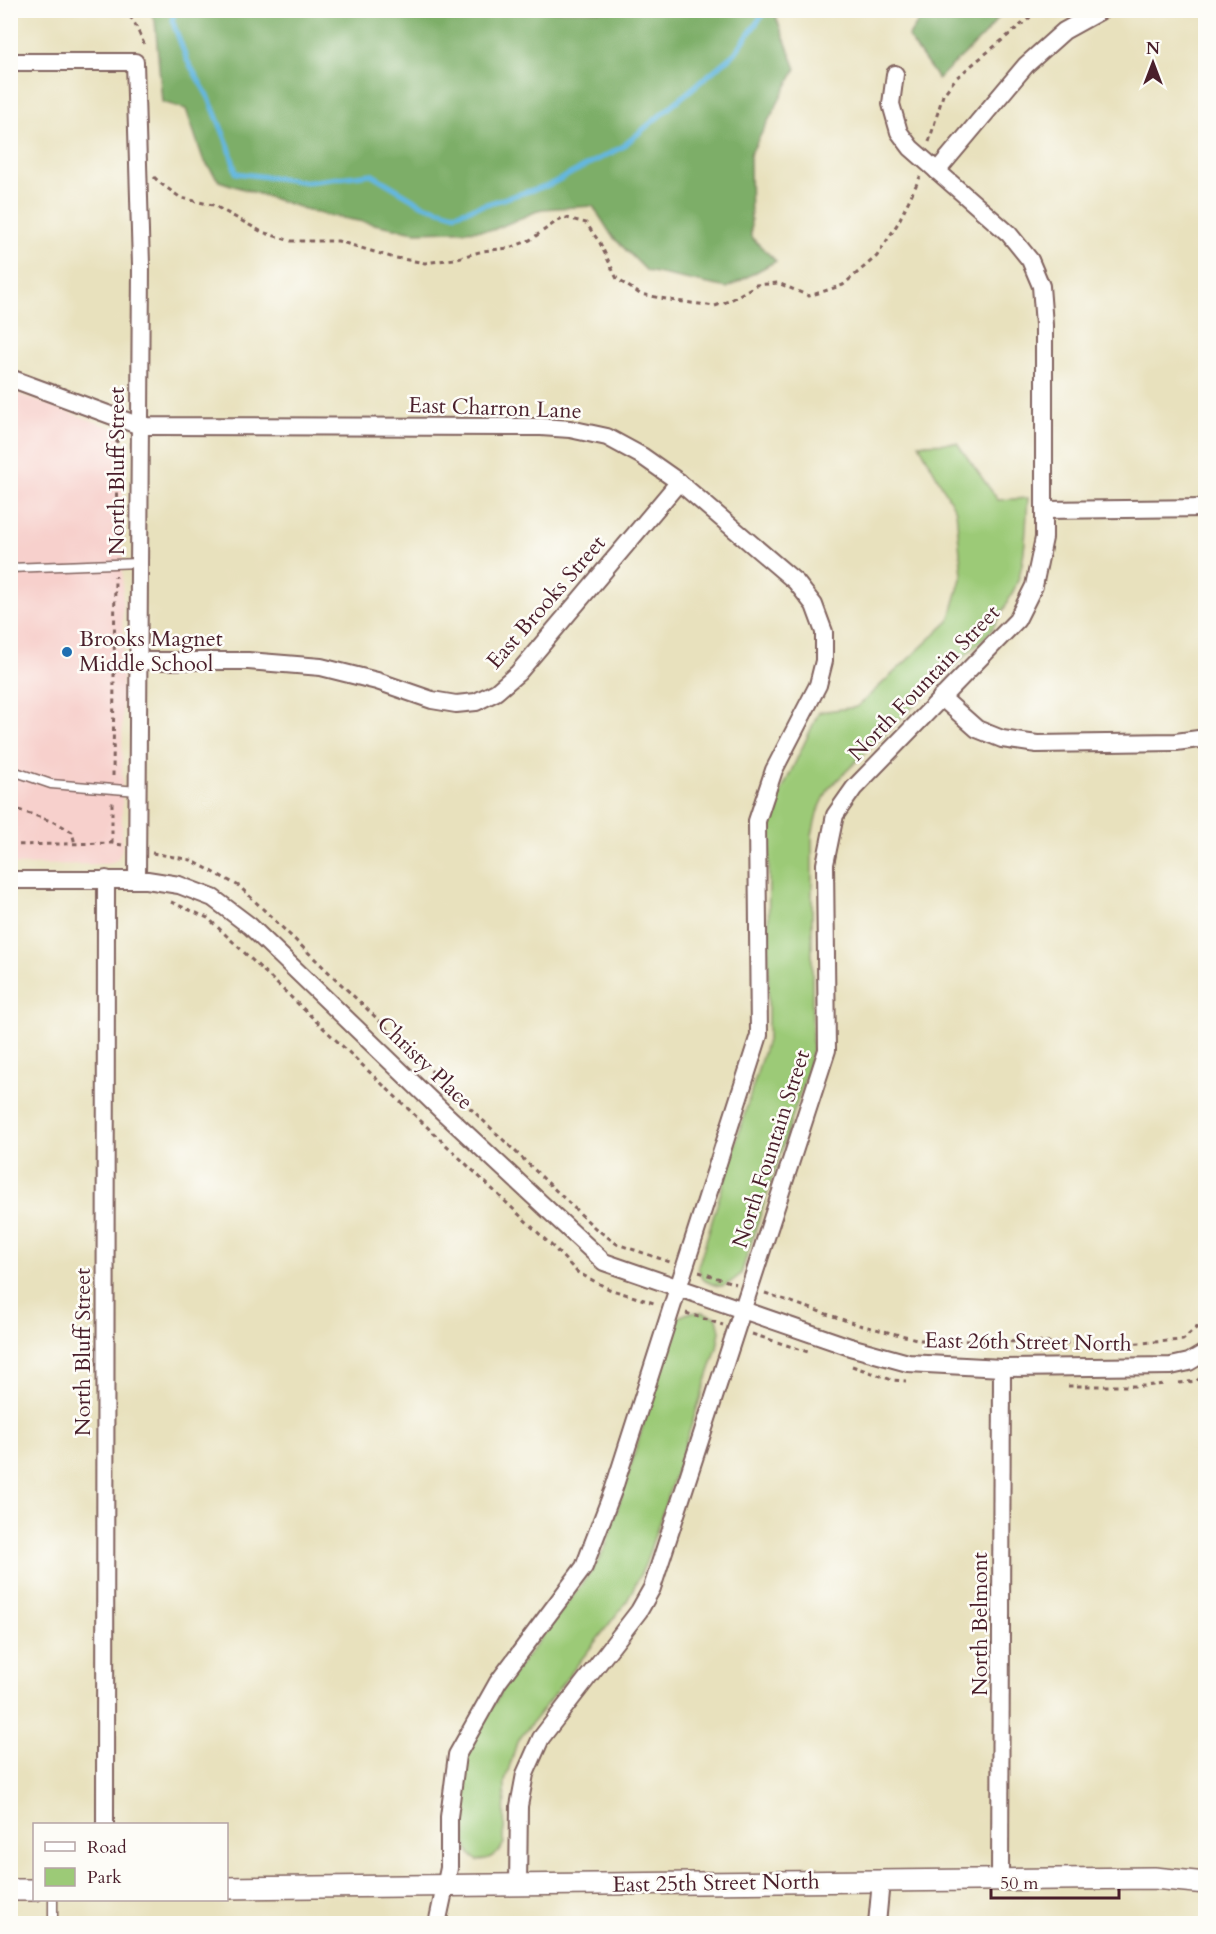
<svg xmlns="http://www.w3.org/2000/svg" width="1216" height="1934" viewBox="0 0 1216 1934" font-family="Cardo,serif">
  <rect width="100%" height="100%" fill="#fdfcf7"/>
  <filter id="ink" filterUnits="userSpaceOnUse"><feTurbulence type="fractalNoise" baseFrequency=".0167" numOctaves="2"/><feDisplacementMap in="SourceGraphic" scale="12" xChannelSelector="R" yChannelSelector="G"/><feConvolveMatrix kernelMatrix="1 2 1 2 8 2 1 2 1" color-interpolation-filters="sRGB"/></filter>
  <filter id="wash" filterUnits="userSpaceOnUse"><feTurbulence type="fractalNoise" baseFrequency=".008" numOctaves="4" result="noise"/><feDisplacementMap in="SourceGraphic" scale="24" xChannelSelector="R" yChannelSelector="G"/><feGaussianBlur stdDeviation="1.35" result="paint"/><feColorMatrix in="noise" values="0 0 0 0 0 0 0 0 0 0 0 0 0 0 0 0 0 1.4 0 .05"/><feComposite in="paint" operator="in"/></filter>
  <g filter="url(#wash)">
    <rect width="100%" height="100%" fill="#e8e1bd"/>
    <polygon fill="#f7d0cc" points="11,391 115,429 123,440 122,848 118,859 109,864 11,865"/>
    <g fill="#9cca77" stroke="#737451" stroke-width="1.5">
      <path d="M957,443L998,500L1028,498C1026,524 1026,551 1019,577C1013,596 1001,613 991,631L829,788L817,813L812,835V1050L806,1075L741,1274C725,1288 721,1290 702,1279L698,1267L768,1037L769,826L777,801L819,712L857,707L949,621L962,575L956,511L919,444Z"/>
      <polygon points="702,1312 717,1317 720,1331 717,1348 645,1565 627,1601 517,1742 505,1781 504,1843 499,1852 489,1858 478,1861 470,1855 466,1844 463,1808 464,1767 474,1740 505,1685 594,1568 606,1546 676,1318 688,1313"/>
    </g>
    <g fill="#7dae68" stroke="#64664a" stroke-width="1.5">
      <polygon points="149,11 783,11 776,17 796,69 750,155 751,237 776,261 727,288 647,271 612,236 593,206 542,209 493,230 415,232 317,213 219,181 203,159 186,109 162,102 155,20"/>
      <path d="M925,11V10L1003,11C986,37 960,57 938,79L908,37Z"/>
    </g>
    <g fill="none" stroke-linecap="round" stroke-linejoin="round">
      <polyline stroke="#64b7e0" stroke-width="5" points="176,10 172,20 187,60 209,98 229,147 236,173 307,182 371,174 423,205 454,214 549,185 622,147 735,53 766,10"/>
    </g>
  </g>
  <g filter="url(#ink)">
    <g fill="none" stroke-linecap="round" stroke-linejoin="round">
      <defs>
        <g id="service">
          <polyline points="10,568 139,563"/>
          <polyline points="10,770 51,784 138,791"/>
          <polyline points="53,1924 53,1900"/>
        </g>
        <g id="minor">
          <polyline points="10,62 135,62 141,265 137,880"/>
          <polyline points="937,171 1026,65 1064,31 1102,10"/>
          <polyline points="10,378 140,426 541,427 570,429 607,437 642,456 679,482 796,582 814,605 824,632 824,661 818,685 774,770 757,821 759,1035 613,1491 584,1567 498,1682 457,1755 449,1817 449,1868 437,1924"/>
          <polyline points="1044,510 1206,508"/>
          <polyline points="139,661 248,661 321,667 377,681 432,700 456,704 476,702 496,692 518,673 679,482"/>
          <polyline points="941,697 977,729 1002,739 1037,744 1176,742 1206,738"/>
          <polyline points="10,880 147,880 179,885 213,898 250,926 442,1111 604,1262 850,1347 908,1363 1002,1368 1171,1366 1189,1362 1206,1352"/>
          <polyline points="105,1824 106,879"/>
          <polyline points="1000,1880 1002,1368"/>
          <polyline points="518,1885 519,1806 525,1774 541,1738 639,1611 652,1588 827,1050 825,864 835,815 854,788 1017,620 1034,586 1044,538 1044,325 1041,286 1030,260 1009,234 911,148 899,132 891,104 895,74"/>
          <polyline points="877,1924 881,1881"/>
        </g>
        <g id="tertiary">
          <polyline points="226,1888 1154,1878 1206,1883"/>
          <polyline points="10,1890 34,1890"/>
        </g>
      </defs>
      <use href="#service" stroke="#81635e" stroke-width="11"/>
      <use href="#minor" stroke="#81635e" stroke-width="20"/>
      <use href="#tertiary" stroke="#81635e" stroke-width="24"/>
      <g stroke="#81635e" stroke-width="3" stroke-dasharray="4.5 4.5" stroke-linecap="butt">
        <polyline points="123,10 133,20 145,46 144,48"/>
        <polyline points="929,142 943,95 956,78 1039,10"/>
        <polyline points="154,177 160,183 181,198 213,205 262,232 291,241 338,241 391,257 425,263 454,259 483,251 510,248 530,240 563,217 586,223 600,243 617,279 640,294 676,301 715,306 729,301 756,285 778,283 809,296 843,285 877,256 898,223 920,177"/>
        <polyline points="116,551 117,435"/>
        <polyline points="113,776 115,576"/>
        <polyline points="10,807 57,823 72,832 75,844"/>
        <polyline points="112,843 112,801"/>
        <polyline points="10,845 112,843 122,845"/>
        <polyline points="152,853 191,860 239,886 595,1228 617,1244 670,1262"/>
        <polyline points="171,902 208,918 552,1246 577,1272 609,1289 657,1304"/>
        <polyline points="699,1272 736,1284"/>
        <polyline points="765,1293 859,1325 921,1340 1125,1344 1183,1340 1206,1319"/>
        <polyline points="686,1313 723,1325"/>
        <polyline points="752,1334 808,1352"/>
        <polyline points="852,1366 892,1380 906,1381"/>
        <polyline points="1179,1383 1196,1381 1206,1375"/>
        <polyline points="1068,1386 1145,1386 1164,1384"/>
      </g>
      <use href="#service" stroke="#fff" stroke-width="8"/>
      <use href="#minor" stroke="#fff" stroke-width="16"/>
      <use href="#tertiary" stroke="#fff" stroke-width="21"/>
    </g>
  </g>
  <circle fill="#1f6fb2" stroke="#fdfcf7" stroke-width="2" cx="67" cy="652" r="6"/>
  <g text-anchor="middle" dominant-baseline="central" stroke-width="5" stroke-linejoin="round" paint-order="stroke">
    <g font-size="22" fill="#4a1f2b" stroke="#fdfcf7">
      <text transform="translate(495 408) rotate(2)">East Charron Lane</text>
      <text transform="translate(117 471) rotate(-90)">North Bluff Street</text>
      <text transform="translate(546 602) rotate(-49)">East Brooks Street</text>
      <text transform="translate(924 683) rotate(-46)">North Fountain Street</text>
      <text transform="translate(425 1063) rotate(44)">Christy Place</text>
      <text transform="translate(771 1149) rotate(-72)">North Fountain Street</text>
      <text transform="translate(1028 1342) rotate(1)">East 26th Street North</text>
      <text transform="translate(83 1352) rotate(-90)">North Bluff Street</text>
      <text transform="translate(980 1624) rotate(-90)">North Belmont</text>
      <text transform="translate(716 1883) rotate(-1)">East 25th Street North</text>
    </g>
    <g font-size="22" fill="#4a1f2b" stroke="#fdfcf7" text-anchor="start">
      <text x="79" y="639">Brooks Magnet<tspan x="79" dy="25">Middle School</tspan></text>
    </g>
  </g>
  <rect width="1216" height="1934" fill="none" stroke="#fdfcf7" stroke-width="36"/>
  <rect x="33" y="1823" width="195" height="78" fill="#fdfcf7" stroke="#b5a4a5" stroke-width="1.5"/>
  <rect x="45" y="1842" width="30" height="9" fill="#ffffff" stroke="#b5a4a5" stroke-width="1.5"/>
  <text x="87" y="1853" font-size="18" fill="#4a1f2b">Road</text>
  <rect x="45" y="1868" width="30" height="18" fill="#9cca77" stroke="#b5a4a5" stroke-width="1.5"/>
  <text x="87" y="1883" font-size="18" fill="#4a1f2b">Park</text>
  <g transform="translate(1153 63)" stroke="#fdfcf7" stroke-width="4.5" paint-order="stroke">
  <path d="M0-4.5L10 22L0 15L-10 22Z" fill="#4a1f2b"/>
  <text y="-9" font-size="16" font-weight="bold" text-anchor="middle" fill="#4a1f2b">N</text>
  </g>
  <path d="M991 1889v9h128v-9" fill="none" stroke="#4a1f2b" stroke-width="3"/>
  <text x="1000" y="1889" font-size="18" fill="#4a1f2b" stroke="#fdfcf7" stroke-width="4.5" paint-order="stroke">50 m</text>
</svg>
